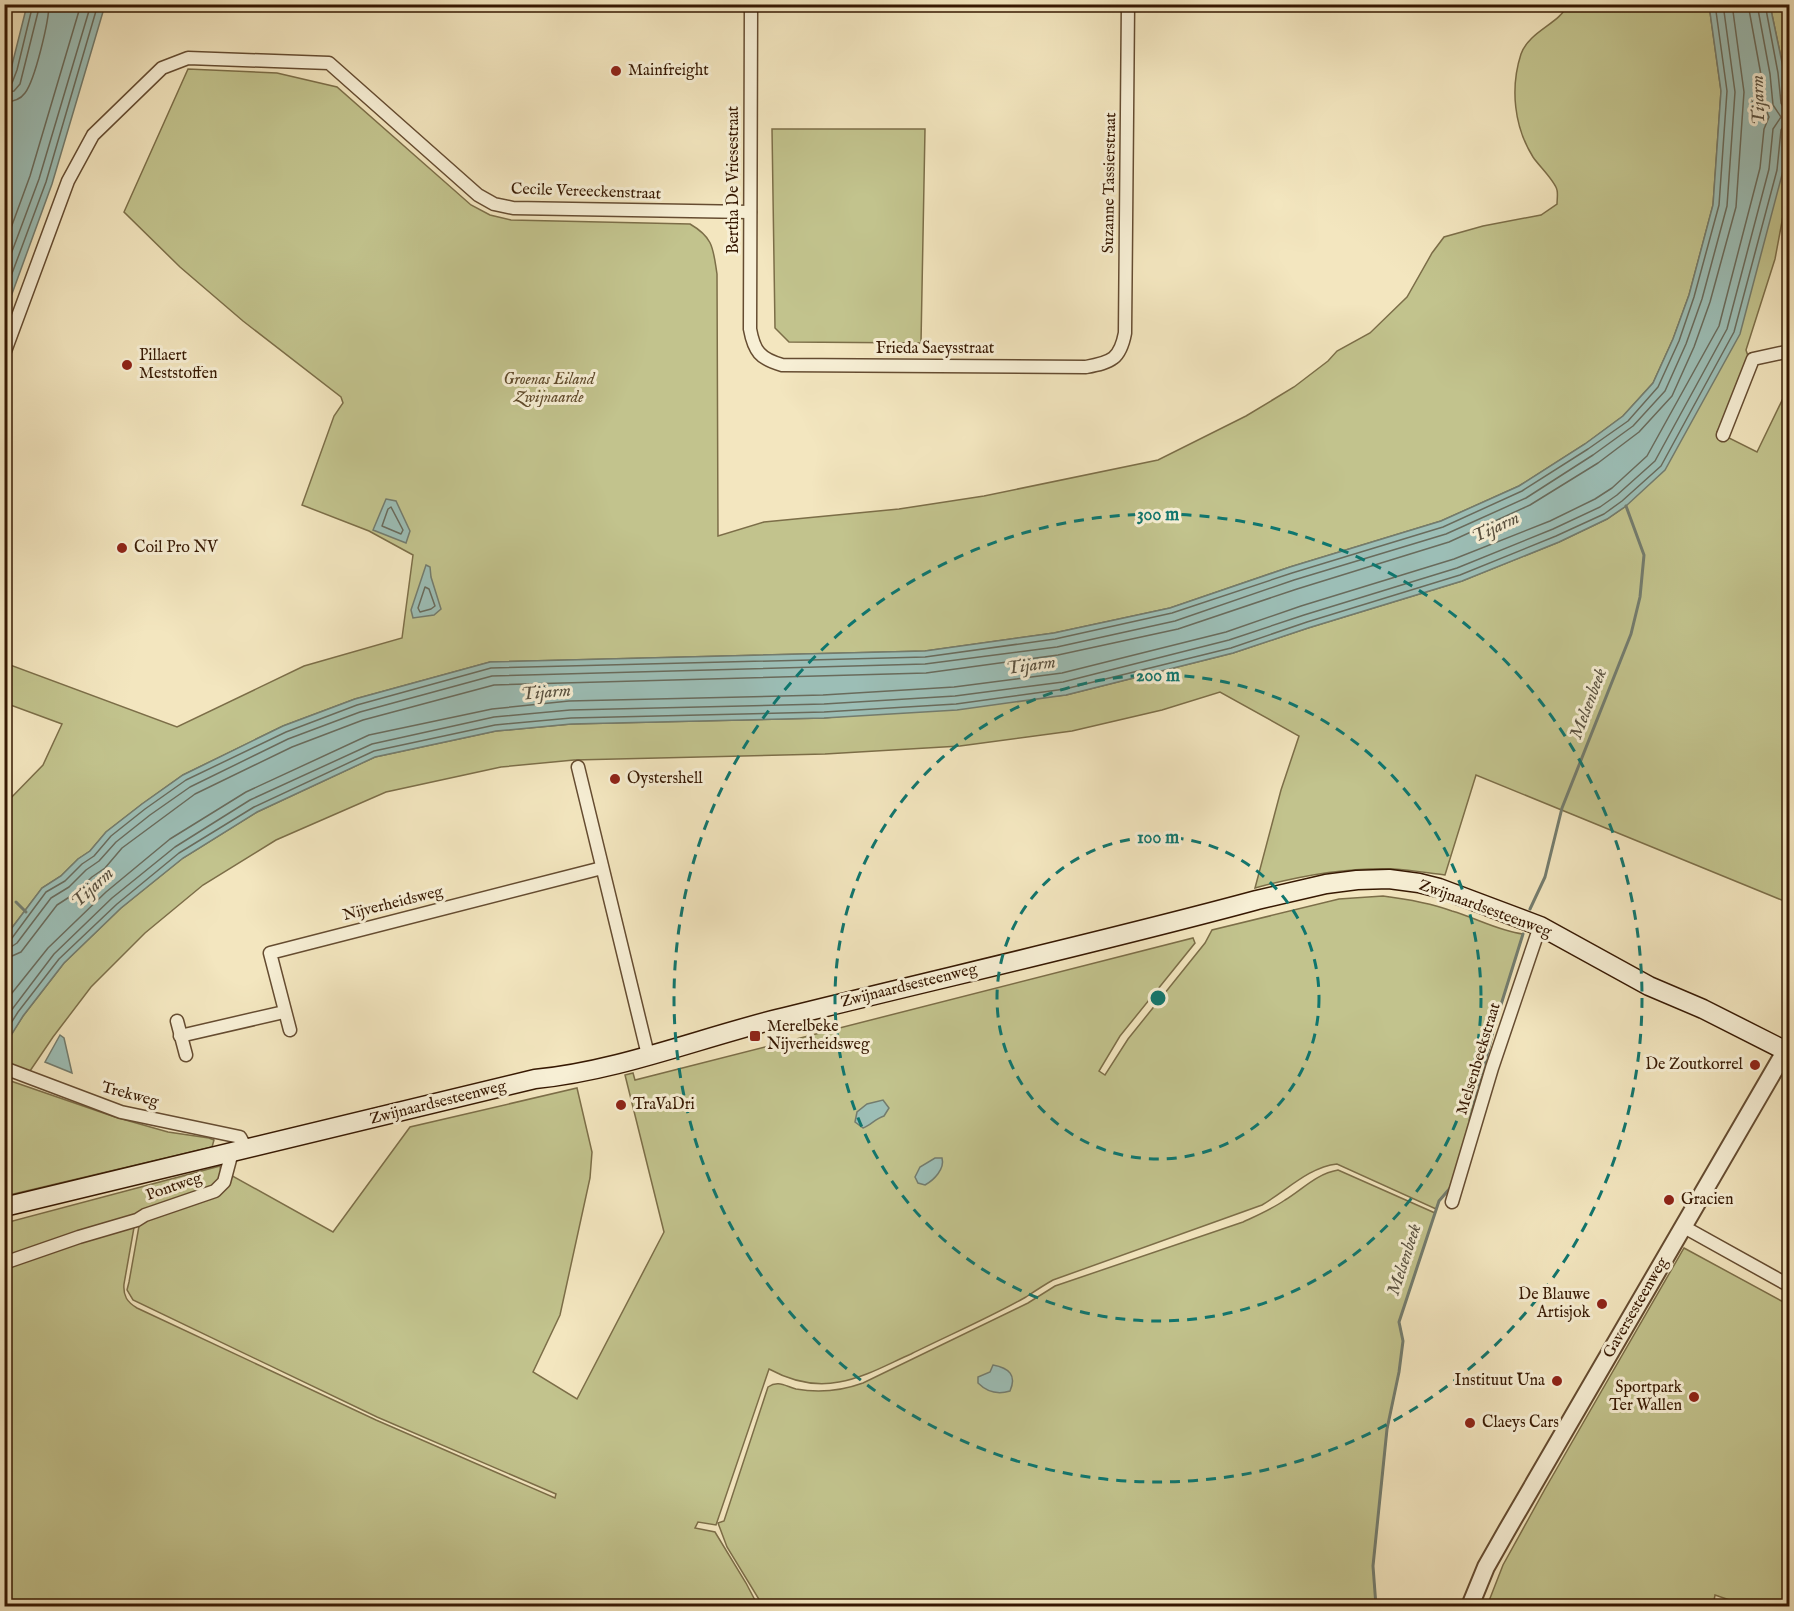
<svg xmlns="http://www.w3.org/2000/svg" width="1794" height="1611" viewBox="0 0 1794 1611" font-family="'IM FELL English',serif">
  <rect width="100%" height="100%" fill="#f3e6bf"/>
  <filter id="stains"><feTurbulence type="fractalNoise" baseFrequency=".00333" numOctaves="4"/><feColorMatrix values="0 0 0 0 .2 0 0 0 0 .09 0 0 0 0 .02 0 0 0 .5 -.17"/></filter>
  <radialGradient id="worn" r=".72"><stop offset=".6" stop-color="#630" stop-opacity="0"/><stop offset="1" stop-color="#630" stop-opacity=".3"/></radialGradient>
  <g fill="#c2c38d" stroke="#7c6e48" stroke-width="1.5">
    <path d="M1567,5H1709L1721,91L1713,205L1689,295L1673,339L1653,383L1623,416L1585,444L1519,486L1441,521L1290,567L1170,608L1054,633L925,651L490,662L355,699L283,726L183,775L142,804L106,832L90,851L78,859L61,876L42,888L5,937V804L43,765L62,724L5,703V663L177,727L304,666L402,638L413,555L369,531L302,505L334,416L343,403L341,397L243,321L180,267L124,212L188,69L277,73L337,87L471,205L490,215L511,220L690,224C714,238 713,249 717,274L718,536L764,522L899,509L984,496L1158,460L1246,416L1294,387L1328,361L1337,351L1370,333L1407,297L1432,253L1444,237L1483,226L1541,215L1557,204C1557,200 1558,194 1557,190C1555,181 1539,166 1533,157C1514,127 1510,88 1521,54C1529,31 1561,23 1567,5Z"/>
    <path d="M1770,5H1789V184L1775,259L1746,350L1748,356L1736,397L1717,432L1757,452L1789,386L1790,891L1784,901L1476,775L1445,875C1428,873 1411,870 1394,869C1348,867 1299,876 1255,888L1281,790L1299,736L1220,692L1162,710L1072,731L960,746L825,754L574,760L501,767L386,792L276,840L203,885L145,933L91,987L53,1037L30,1071L8,1072L5,1079L115,1117L168,1132L209,1138L214,1140L212,1147L5,1196L4,1045L23,1016L64,963L121,908L183,858L257,812L375,757L496,731L571,724L824,718L1066,695L1233,653L1308,628L1462,581L1559,542L1607,519L1626,506L1783,171L1788,118L1784,72Z"/>
    <polygon points="772,129 925,129 921,343 789,342 775,328"/>
    <path d="M1383,896C1407,899 1430,903 1452,911C1476,918 1499,931 1523,934L1495,1024L1466,1139L1451,1187L1439,1201L1436,1209L1337,1164C1309,1167 1286,1191 1262,1205L1053,1280C1044,1285 1035,1291 1026,1297C989,1318 949,1335 911,1354C888,1364 864,1378 839,1382C813,1387 791,1381 769,1369L716,1525L698,1522L695,1528L715,1532L746,1583L758,1606H5V1223L220,1166L222,1178L216,1187L136,1216L124,1284C123,1296 127,1302 137,1308L376,1420L555,1498L556,1494L377,1417L133,1300L127,1290L129,1282L139,1226L147,1218L219,1192L224,1188L229,1174L333,1232L410,1127L577,1088L592,1152L590,1178L560,1315L533,1372L577,1399L664,1232L625,1075L633,1073L635,1080L1193,938L1195,943L1120,1036L1099,1071L1105,1075L1128,1039L1205,943L1212,930L1339,899Z"/>
    <path d="M1338,1170L1435,1213L1399,1322L1403,1341L1399,1372L1387,1430L1373,1566L1376,1606H763L727,1547L718,1523L724,1521L768,1387C778,1380 785,1386 796,1389C818,1393 841,1391 863,1383L1028,1303L1055,1286L1243,1222C1258,1215 1272,1209 1285,1200C1303,1189 1316,1174 1338,1170Z"/>
    <polygon points="1684,1248 1789,1305 1789,1606 1747,1606 1715,1595 1713,1606 1487,1606 1503,1565 1545,1489"/>
  </g>
  <g fill="#9cbeb6" stroke="#737c6e" stroke-width="1.5">
    <polygon points="27,5 105,5 52,184 5,313 5,87 11,69"/>
    <polygon points="1709,5 1770,5 1784,72 1788,118 1783,171 1740,334 1665,470 1626,506 1607,519 1559,542 1462,581 1308,628 1233,653 1066,695 957,710 824,718 571,724 496,731 375,757 257,812 183,858 121,908 64,963 23,1016 5,1045 5,937 42,888 61,876 78,859 90,851 106,832 142,804 183,775 283,726 355,699 490,662 925,651 1054,633 1170,608 1290,567 1441,521 1519,486 1585,444 1623,416 1653,383 1673,339 1689,295 1713,205 1721,91"/>
    <polygon points="386,499 396,501 410,531 406,543 373,530"/>
    <polygon points="426,565 430,567 431,577 441,609 434,615 413,618 411,610"/>
    <polygon points="60,1035 64,1038 72,1073 45,1062"/>
    <path d="M883,1100L889,1108L884,1116C875,1119 871,1125 863,1128L855,1122L857,1112L867,1104Z"/>
    <path d="M935,1158H942C945,1169 934,1180 925,1185L918,1183L915,1177L920,1167Z"/>
    <path d="M993,1365C1009,1368 1017,1375 1010,1391C997,1395 987,1392 978,1383V1377L990,1372Z"/>
  </g>
  <g fill="none" stroke-linecap="round" stroke-linejoin="round">
    <g stroke="#696b5c" stroke-width="1.5">
      <polyline points="1765,4 1778,73 1781,103 1784,108 1790,109"/>
      <polyline points="4,86 12,83 17,70 33,4"/>
      <polyline points="4,93 14,91 20,84 40,4"/>
      <path d="M4,102C13,102 20,100 25,93C35,80 49,21 49,4"/>
      <polyline points="4,247 30,176 81,4"/>
      <polyline points="4,273 39,179 91,4"/>
      <polyline points="4,295 46,182 98,4"/>
      <polygon points="391,507 403,530 401,534 382,526 388,509"/>
      <polygon points="425,587 429,589 435,606 431,609 420,612 418,608"/>
      <polyline points="4,940 12,938 46,892 65,881 82,864 94,856 111,836 145,809 186,780 286,732 357,705 491,668 925,657 1055,639 1172,613 1292,573 1443,527 1522,491 1588,449 1628,421 1658,387 1679,341 1694,297 1719,205 1727,91 1715,4"/>
      <polyline points="4,948 11,947 17,943 51,898 69,887 86,870 99,861 116,842 150,815 190,787 288,739 360,712 492,676 925,664 1057,647 1175,621 1294,580 1446,534 1526,498 1593,455 1633,426 1665,391 1686,344 1702,299 1727,206 1735,92 1723,4"/>
      <polyline points="4,957 12,956 21,952 57,905 74,894 92,877 105,868 122,848 195,794 292,747 363,720 494,685 926,673 1058,655 1178,629 1297,589 1449,542 1530,505 1598,463 1639,432 1672,396 1694,347 1710,302 1736,207 1744,92 1732,4"/>
      <polyline points="4,1003 48,948 106,892 170,839 246,792 369,735 492,709 569,701 823,695 954,687 1062,673 1226,632 1301,606 1454,559 1550,521 1595,499 1612,488 1647,456 1719,326 1760,168 1764,129 1769,117 1764,105 1761,75 1748,4"/>
      <polyline points="4,1020 54,954 112,898 175,847 250,800 372,744 494,717 570,710 824,704 955,696 1063,682 1229,640 1304,615 1457,568 1553,529 1600,507 1617,495 1655,461 1727,329 1769,169 1773,129 1781,117 1773,105 1770,74 1757,4"/>
      <polyline points="4,1034 18,1012 59,959 117,904 179,853 254,807 374,751 495,725 571,718 824,712 956,704 1065,689 1231,648 1307,622 1460,575 1556,536 1604,514 1622,501 1661,466 1734,332 1777,170 1781,130 1784,126 1790,125"/>
    </g>
    <g stroke="#737c6e" stroke-width="3">
      <polyline points="16,902 26,912"/>
      <polyline points="1530,909 1545,877 1562,808 1631,634 1640,597 1644,555 1626,506"/>
      <polyline points="1470,1120 1495,1024 1523,934"/>
      <polyline points="1376,1606 1373,1566 1387,1429 1399,1372 1403,1341 1399,1322 1439,1201 1451,1187"/>
    </g>
    <defs>
      <g id="minor">
        <path d="M751,4L750,329C754,351 760,359 782,365L1086,367C1112,362 1120,359 1125,333L1128,4"/>
        <polyline points="4,354 68,181 93,135 162,68 188,58 329,63 478,195 494,204 513,208 750,212"/>
        <polyline points="1723,435 1753,359 1790,351"/>
        <polyline points="578,767 648,1055"/>
        <polyline points="177,1021 186,1055"/>
        <polyline points="290,1030 270,953 602,868"/>
        <polyline points="180,1036 284,1012"/>
        <polyline points="4,1073 7,1069 121,1112 240,1137 246,1148"/>
        <polyline points="1452,1202 1492,1068 1540,926"/>
        <polyline points="1684,1227 1790,1286"/>
        <polyline points="4,1263 79,1237 137,1220 145,1215 215,1191 224,1182 232,1152"/>
      </g>
      <polyline id="tertiary" points="1470,1606 1486,1567 1507,1530 1790,1043"/>
      <path id="secondary" d="M4,1207L535,1079C617,1071 697,1039 777,1019C937,979 1098,943 1257,900L1326,884L1357,880L1389,879L1419,883L1439,888L1540,926L1649,986L1703,1009L1790,1053"/>
    </defs>
    <use href="#minor" stroke="#654c31" stroke-width="15"/>
    <use href="#tertiary" stroke="#654c31" stroke-width="20"/>
    <use href="#secondary" stroke="#361802" stroke-width="21"/>
    <use href="#minor" stroke="#f7efd5" stroke-width="12"/>
    <use href="#tertiary" stroke="#f7efd5" stroke-width="16"/>
    <use href="#secondary" stroke="#f7efd5" stroke-width="18"/>
  </g>
  <g fill="none" stroke="#0f766e" stroke-width="3" stroke-dasharray="10 8">
    <circle cx="1158" cy="998" r="161"/>
    <circle cx="1158" cy="998" r="323"/>
    <circle cx="1158" cy="998" r="484"/>
  </g>
  <g fill="#8f2418" stroke="#f7efd5" stroke-width="2">
    <circle cx="616" cy="71" r="6"/>
    <circle cx="127" cy="365" r="6"/>
    <circle cx="122" cy="548" r="6"/>
    <circle cx="615" cy="779" r="6"/>
    <rect x="749" y="1030" width="12" height="12" rx="3"/>
    <circle cx="1755" cy="1065" r="6"/>
    <circle cx="621" cy="1105" r="6"/>
    <circle cx="1669" cy="1200" r="6"/>
    <circle cx="1602" cy="1304" r="6"/>
    <circle cx="1557" cy="1381" r="6"/>
    <circle cx="1694" cy="1397" r="6"/>
    <circle cx="1470" cy="1423" r="6"/>
  </g>
  <g text-anchor="middle" dominant-baseline="central" stroke-width="6" stroke-linejoin="round" paint-order="stroke">
    <g font-size="16" fill="#361802" stroke="#f7efd5" text-anchor="start">
      <text x="628" y="71">Mainfreight</text>
      <text x="139" y="356">Pillaert<tspan x="139" dy="18">Meststoffen</tspan></text>
      <text x="134" y="548">Coil Pro NV</text>
      <text x="627" y="779">Oystershell</text>
      <text x="767" y="1027">Merelbeke<tspan x="767" dy="18">Nijverheidsweg</tspan></text>
      <text x="1743" y="1065" text-anchor="end">De Zoutkorrel</text>
      <text x="633" y="1105">TraVaDri</text>
      <text x="1681" y="1200">Gracien</text>
      <text x="1590" y="1295" text-anchor="end">De Blauwe<tspan x="1590" dy="18">Artisjok</tspan></text>
      <text x="1545" y="1381" text-anchor="end">Instituut Una</text>
      <text x="1682" y="1388" text-anchor="end">Sportpark<tspan x="1682" dy="18">Ter Wallen</tspan></text>
      <text x="1482" y="1423">Claeys Cars</text>
    </g>
    <g font-size="16" fill="#361802" stroke="#f7efd5">
      <text transform="translate(734 180) rotate(-90)">Bertha De Vriesestraat</text>
      <text transform="translate(1110 183) rotate(-89)">Suzanne Tassierstraat</text>
      <text transform="translate(586 192) rotate(2)">Cecile Vereeckenstraat</text>
      <text x="935" y="349">Frieda Saeysstraat</text>
      <text transform="translate(393 904) rotate(-14)">Nijverheidsweg</text>
      <text transform="translate(1485 909) rotate(20)">Zwijnaardsesteenweg</text>
      <text transform="translate(909 986) rotate(-14)">Zwijnaardsesteenweg</text>
      <text transform="translate(1479 1059) rotate(-73)">Melsenbeekstraat</text>
      <text transform="translate(130 1095) rotate(15)">Trekweg</text>
      <text transform="translate(438 1103) rotate(-14)">Zwijnaardsesteenweg</text>
      <text transform="translate(174 1187) rotate(-19)">Pontweg</text>
      <text transform="translate(1636 1308) rotate(-60)">Gaversesteenweg</text>
    </g>
    <g font-size="16" font-style="italic" fill="#604b2c" stroke="#f7efd5">
      <text x="549" y="380">Groenas Eiland<tspan x="549" dy="18">Zwijnaarde</tspan></text>
    </g>
    <g font-size="18" font-style="italic" fill="#5a5241" stroke="#f7efd5">
      <text transform="translate(1759 100) rotate(-92)">Tijarm</text>
      <text transform="translate(1496 528) rotate(-25)">Tijarm</text>
      <text transform="translate(1031 666) rotate(-8)">Tijarm</text>
      <text transform="translate(546 693) rotate(-5)">Tijarm</text>
      <text transform="translate(1589 704) rotate(-69)">Melsenbeek</text>
      <text transform="translate(93 888) rotate(-43)">Tijarm</text>
      <text transform="translate(1405 1260) rotate(-72)">Melsenbeek</text>
    </g>
  </g>
  <circle cx="1158" cy="998" r="9" fill="#0f766e" stroke="#f7efd5" stroke-width="3"/>
  <g font-size="18" text-anchor="middle" font-weight="bold" fill="#0f766e" stroke="#f7efd5" stroke-width="6" stroke-linejoin="round" paint-order="stroke">
    <text x="1158" y="520">300 m</text>
    <text x="1158" y="681">200 m</text>
    <text x="1158" y="843">100 m</text>
  </g>
  <rect width="1794" height="1611" fill="none" stroke="#f3e6bf" stroke-width="24"/>
  <rect x="6" y="6" width="1782" height="1599" fill="none" stroke="#361802" stroke-width="3"/>
  <rect x="12" y="12" width="1770" height="1587" fill="none" stroke="#361802" stroke-width="1.5"/>
  <rect width="100%" height="100%" filter="url(#stains)"/>
  <rect width="100%" height="100%" fill="url(#worn)"/>
</svg>
